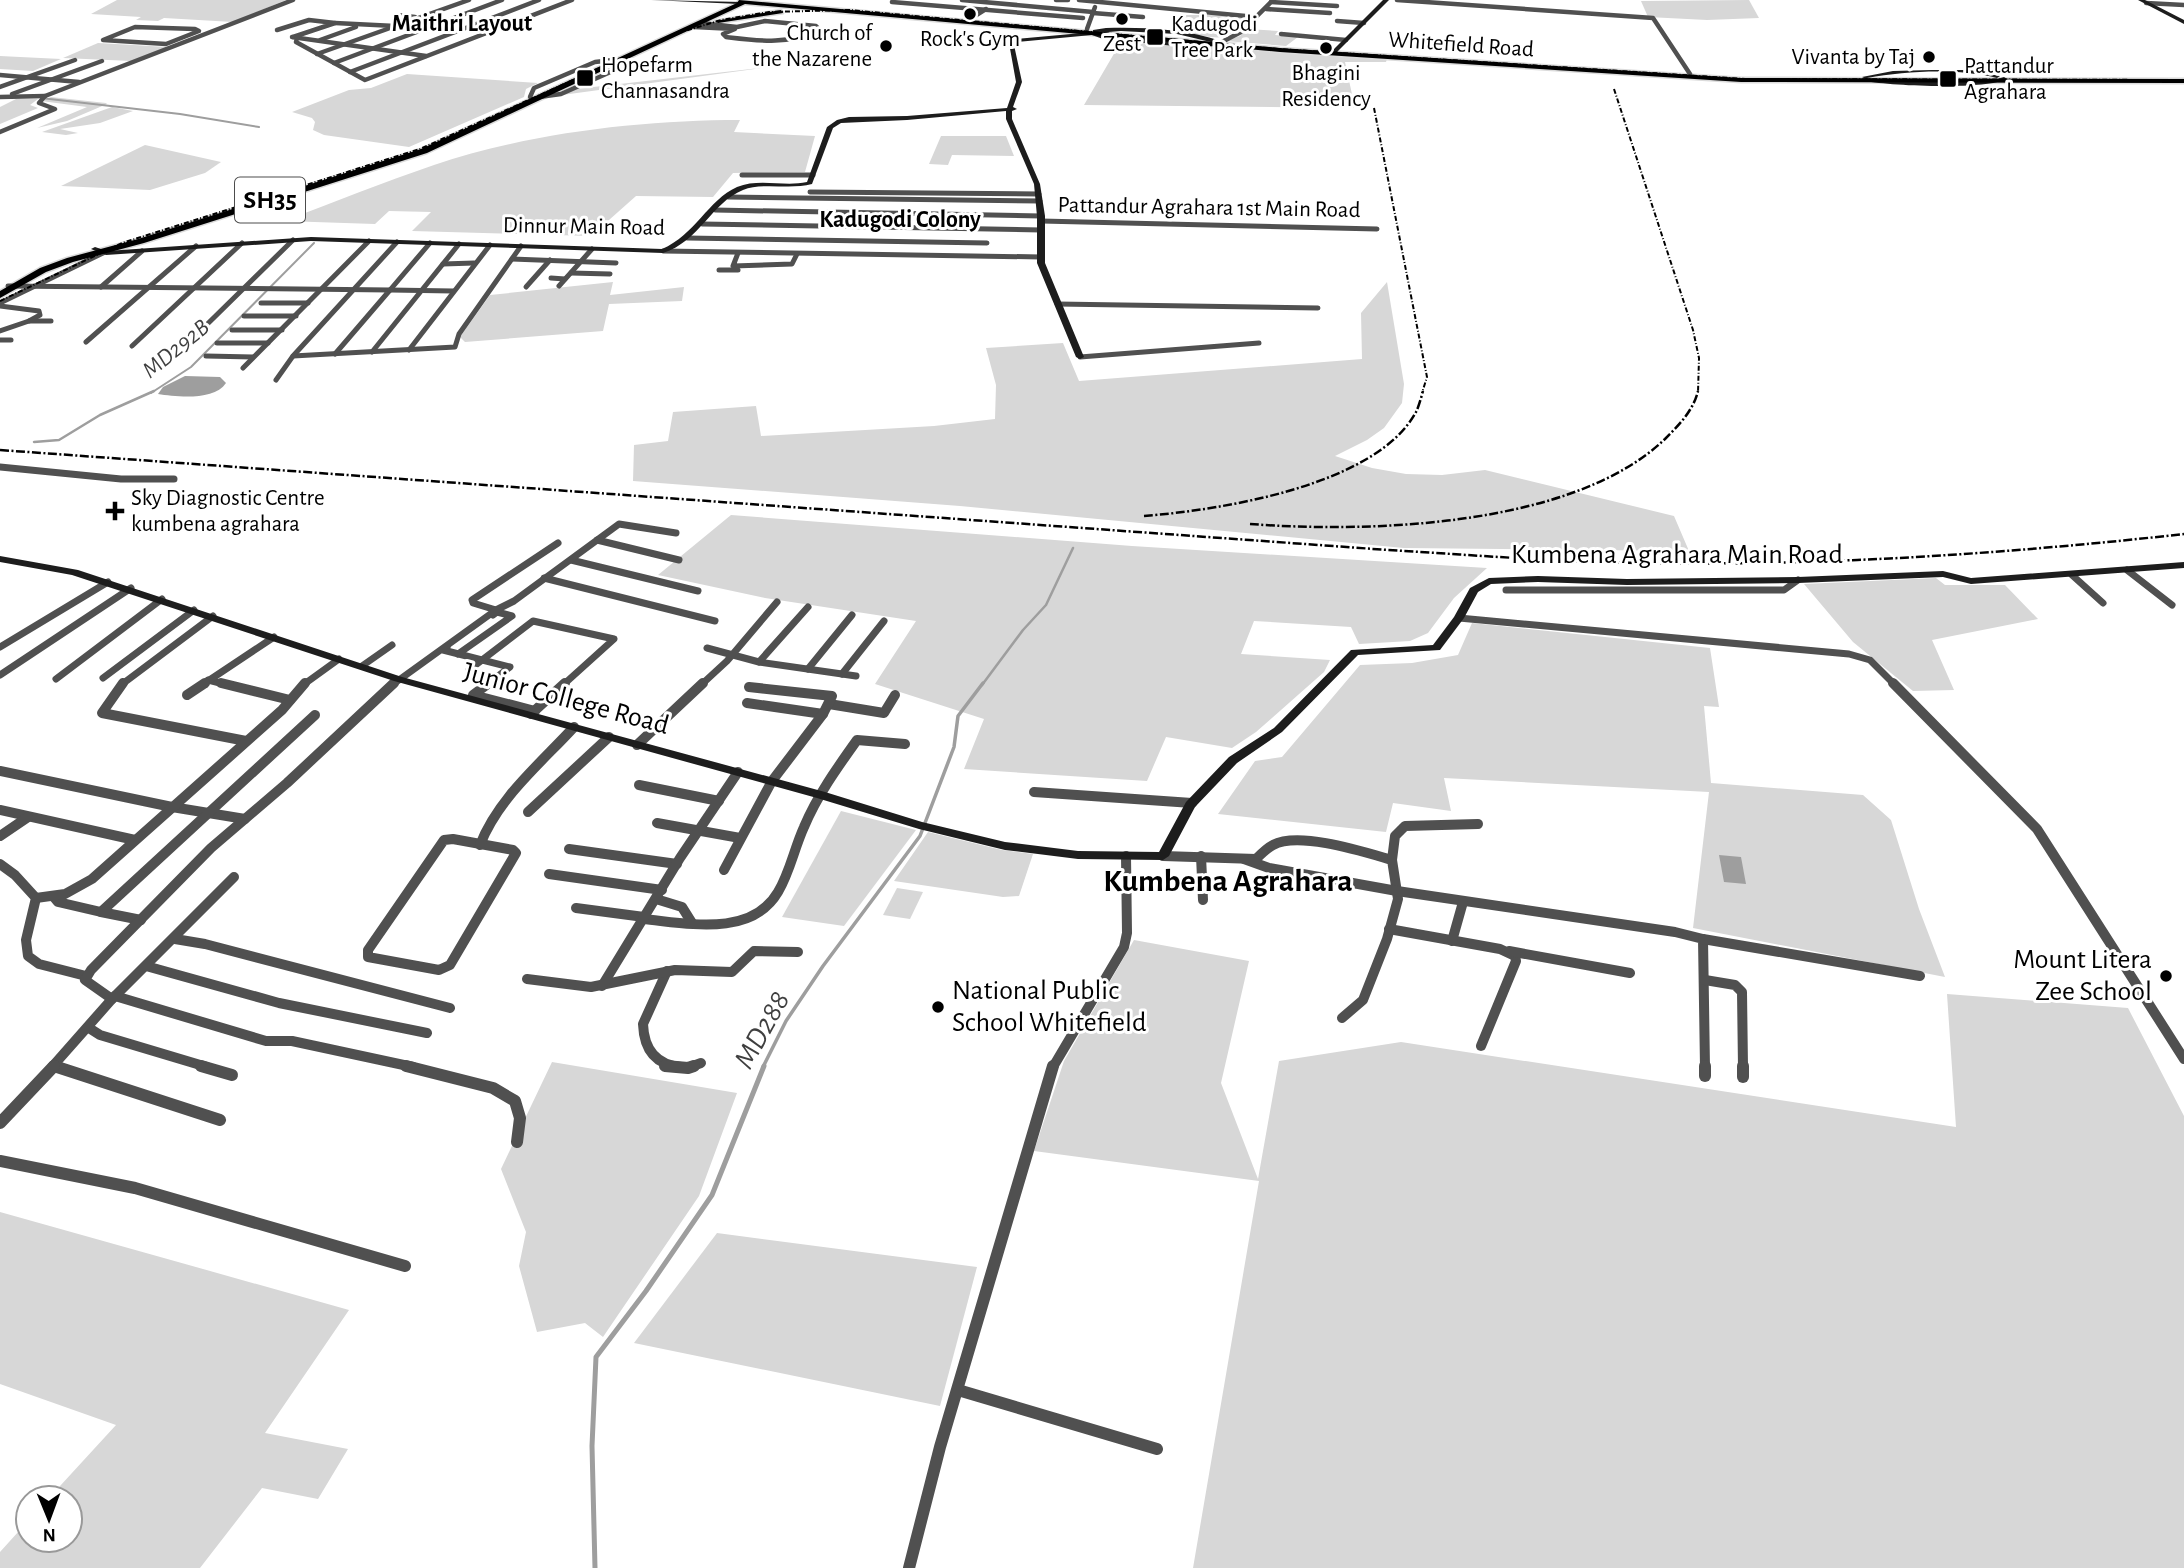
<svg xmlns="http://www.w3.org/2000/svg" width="2184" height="1568" viewBox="0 0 2184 1568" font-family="'Alegreya Sans',sans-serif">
  <rect width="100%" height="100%" fill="#fff"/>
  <g fill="#d7d7d7">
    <polygon points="117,0 286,0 233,22 164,18 158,21 136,20 141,17 91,14"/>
    <polygon points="1749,0 1759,18 1707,20 1648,17 1641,1"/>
    <path d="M1210,13L1249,17C1223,45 1222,37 1187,34L1177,15H1210Z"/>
    <polygon points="1247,29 1278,31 1275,35 1298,37 1286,46 1225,41 1240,36"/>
    <polygon points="1122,40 1387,59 1386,62 1345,62 1355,108 1084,105"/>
    <polygon points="98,43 168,47 131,61 63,58"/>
    <polygon points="0,56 61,59 33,71 0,69"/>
    <polygon points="794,64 769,67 562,95 576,89"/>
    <polygon points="407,74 538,83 526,89 524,97 409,147 324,135 313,130 315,122 312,118 292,112 349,90 371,88"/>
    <polygon points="51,97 106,103 107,104 67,121 37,128 87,107 41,101"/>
    <polygon points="16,99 38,99 30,105 38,108 0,124 0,107"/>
    <polygon points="112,107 133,111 100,123 60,129 78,133 66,135 42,132"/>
    <path d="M740,120L734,132L815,136L805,172L733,173L713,197L636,196L591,236L412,231L431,212L389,211L375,224L284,221C334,202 384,182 434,165C528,133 642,120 740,120Z"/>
    <polygon points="941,136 1006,136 1014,156 952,155 948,165 929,164"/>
    <polygon points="145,145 221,162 205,173 150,190 61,186"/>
    <polygon points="613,282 610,295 684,287 682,301 609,304 603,331 465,342 460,337 490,295"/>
    <polygon points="1387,282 1404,384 1402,403 1384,428 1367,440 1335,456 1372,468 1406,474 1442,475 1485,470 1674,516 1689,551 1404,548 960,506 633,481 634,445 668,441 673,412 756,406 761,436 934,426 995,419 996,385 986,348 1063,343 1079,381 1362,359 1361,313"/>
    <polygon points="731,515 1132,546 1487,568 1454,598 1428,633 1410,641 1359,644 1351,627 1254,621 1241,654 1330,660 1324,672 1256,732 1232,748 1166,737 1147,781 964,769 984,719 875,684 916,621 765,598 658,575"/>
    <polygon points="1936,578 1945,585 2005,585 2038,619 1932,640 1954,690 1913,691 1853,642 1804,584"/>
    <polygon points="1472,623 1710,648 1719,707 1704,706 1711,783 1863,795 1891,820 1919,909 1945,977 1693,928 1709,792 1444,778 1451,811 1393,803 1386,832 1218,814 1255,761 1282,757 1360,665 1412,663 1458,655"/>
    <polygon points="841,811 916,830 844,926 782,917"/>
    <polygon points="928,832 1002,850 1033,854 1019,896 1003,897 894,881"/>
    <polygon points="897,888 923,892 910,919 883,915"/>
    <polygon points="1134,940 1249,961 1221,1083 1258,1179 1279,1061 1401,1042 1956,1127 1947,994 2128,1008 2184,1116 2184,1568 1193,1568 1259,1181 1034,1151 1064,1061"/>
    <polygon points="552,1062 737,1093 699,1196 603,1337 585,1323 537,1332 519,1266 526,1232 501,1169"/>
    <polygon points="0,1212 349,1310 265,1433 348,1449 318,1499 262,1488 200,1568 0,1568 0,1552 28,1521 28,1540 70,1540 70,1498 49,1498 116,1425 0,1384"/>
    <polygon points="717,1233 977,1267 940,1406 634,1343"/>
  </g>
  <g fill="#9e9e9e">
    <path d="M185,376L220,377L226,383C214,401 177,397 158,394L163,387Z"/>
    <polygon points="1719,855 1741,857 1746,884 1724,882"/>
  </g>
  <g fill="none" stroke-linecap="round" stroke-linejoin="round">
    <g stroke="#9e9e9e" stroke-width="2">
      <polyline points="41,98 180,114 259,127"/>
      <polyline points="151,393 191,367 314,243"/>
    </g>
    <g stroke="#9e9e9e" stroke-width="2.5">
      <polyline points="34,442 59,440 100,415 154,391"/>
      <polyline points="982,685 1023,630 1046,605 1073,548"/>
    </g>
    <polyline stroke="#9e9e9e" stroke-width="3.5" points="763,1067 786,1021 823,966 920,836 954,747 958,716 983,683"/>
    <polyline stroke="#9e9e9e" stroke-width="5" points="595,1568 592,1446 596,1357 646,1291 712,1195 764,1066"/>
    <defs>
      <g id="primary">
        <polygon points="739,0 1280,48 1741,78 2184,79 2184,83 1741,82 1280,52 745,4 427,153 144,243 73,262 46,272 0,298 0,291 40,268 67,258 138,239 421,149 737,3"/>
        <polygon points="781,10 783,13 718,23 715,21"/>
      </g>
    </defs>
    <use href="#primary" stroke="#dbdbdb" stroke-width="3"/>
    <g stroke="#505050" stroke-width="4.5">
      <polyline points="962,0 1093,12"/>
      <polyline points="1056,0 1068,0"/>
      <polyline points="1079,0 1256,17"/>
      <polyline points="1397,0 1653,18 1690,74"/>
      <polyline points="892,2 1083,18"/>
      <polyline points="1271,2 1337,6"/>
      <polyline points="2146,3 2184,5"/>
      <polyline points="1266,9 1330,13"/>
      <polyline points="1093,13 1143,17"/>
      <polyline points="397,15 415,17"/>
      <polyline points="970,19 986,9"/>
      <polyline points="1337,21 1364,23"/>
      <polyline points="335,23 395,26"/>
      <polygon points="135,27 195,29 199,31 166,44 103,40"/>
      <path d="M694,27L735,29L723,34L726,37C760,41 788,45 820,30L816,26L765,21L737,27L701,23"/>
      <polyline points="1087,29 1095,7"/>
      <polyline points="277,30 309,20 335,23 293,37"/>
      <polyline points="1281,34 1346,40"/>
      <polyline points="292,37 426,56"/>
      <polyline points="297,38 296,42 365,80 572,0"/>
      <polyline points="320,40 356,27"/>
      <polyline points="1220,43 1241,32 1273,0"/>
      <polyline points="317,54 469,0"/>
      <polyline points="334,63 502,0"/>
      <polyline points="350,72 539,0"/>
      <polyline points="0,75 79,82"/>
      <polyline points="0,87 75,60"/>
      <polyline points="12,94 102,61"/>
      <polyline points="0,97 45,96"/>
      <polyline points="530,97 534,88 595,62 613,60"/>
      <polyline points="539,97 561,94 624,66 622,60"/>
      <polyline points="0,132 55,109 39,103 45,96 293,0"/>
    </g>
    <g stroke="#505050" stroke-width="5">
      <polyline points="742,175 813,175"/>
      <polyline points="810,192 1039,194"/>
      <polyline points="728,197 1040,201"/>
      <polyline points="715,210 1041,216"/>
      <polyline points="1041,221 1377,229"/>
      <polyline points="702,224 1041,230"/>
      <polyline points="687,238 987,243"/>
      <polyline points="663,251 1041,257"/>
      <polyline points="738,253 733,266 792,264 797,254"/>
      <polyline points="512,259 616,263"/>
      <polyline points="443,264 474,263"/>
      <polyline points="719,270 738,270"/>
      <polyline points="571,273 610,274"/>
      <polyline points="551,278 565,279"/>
      <polyline points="8,286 390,290 335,354"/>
      <polyline points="559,286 592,249"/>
      <polyline points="101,287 142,251"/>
      <polyline points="526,287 550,260"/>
      <polyline points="390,290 453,291"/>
      <polyline points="390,290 430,243"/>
      <polyline points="0,303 103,253"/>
      <polyline points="261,303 308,303"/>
      <polyline points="1057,304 1318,308"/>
      <polyline points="0,306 39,311 40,315 29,321"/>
      <polyline points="244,316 296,316"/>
      <polyline points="232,330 282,330"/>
      <polyline points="0,331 29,321 51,321"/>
      <polyline points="0,340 11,340"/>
      <polyline points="86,342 196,246"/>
      <polyline points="217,343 268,343"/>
      <polyline points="132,346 242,243"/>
      <polyline points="185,346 293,240"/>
      <polyline points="409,350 490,245"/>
      <polyline points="372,352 459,244"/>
      <polyline points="206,356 253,357"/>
      <polyline points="293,356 455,347 459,334 521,246"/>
      <polyline points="1080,357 1259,343"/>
      <polyline points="243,368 369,241"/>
      <polyline points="276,380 293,356 397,242"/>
    </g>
    <g stroke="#505050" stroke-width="7">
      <polyline points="0,467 121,479 174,479"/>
      <polyline points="597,540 679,560"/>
      <polyline points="571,560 698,591"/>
      <polyline points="2127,570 2172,605"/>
      <polyline points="2072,575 2103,603"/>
      <polyline points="544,578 715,621"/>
      <polyline points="1506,590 1784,590 1798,580"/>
      <polyline points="496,610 473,603 472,600 558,543"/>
      <polyline points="1459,618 1849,654 1870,660 1895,685"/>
      <polyline points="0,647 108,582"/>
      <polyline points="447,647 443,650 510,667 486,685"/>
      <polyline points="707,648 759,662 856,676"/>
      <polyline points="458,654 512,616 497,612 493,615"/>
      <polyline points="759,662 808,607"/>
      <polyline points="362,666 392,645"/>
      <polyline points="808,669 852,615"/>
      <polyline points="469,670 533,621 614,639 563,685"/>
      <polyline points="842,674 884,621"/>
      <polyline points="0,675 131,588"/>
      <polyline points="103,678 194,610"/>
      <polyline points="56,679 162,599"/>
      <polyline points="208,680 228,685"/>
      <polyline points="121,685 213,616"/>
      <polyline points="202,685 274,637"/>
      <polyline points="303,685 339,659"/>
      <polyline points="392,685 496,610 514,601 619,524 676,533"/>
      <polyline points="701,685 727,661 777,602"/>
    </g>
    <g stroke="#505050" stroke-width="10">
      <polyline points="123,683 102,713 246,741"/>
      <polyline points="221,683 290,700"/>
      <polyline points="489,683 473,695 535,711"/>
      <polyline points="1893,683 2037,829 2184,1059"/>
      <polyline points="187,695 205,683"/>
      <polyline points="747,703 823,714"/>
      <polyline points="829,704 884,713 895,695"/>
      <polyline points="531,714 565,683"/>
      <polyline points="637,745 703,683"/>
      <polyline points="0,771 172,807 245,819"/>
      <polyline points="639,785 719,801"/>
      <polyline points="1034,792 1192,803"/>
      <polyline points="0,810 135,840"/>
      <polyline points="528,812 609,737"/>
      <polyline points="657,823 740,838"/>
      <polyline points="0,836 28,817"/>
      <polygon points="453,839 513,850 516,853 450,965 439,970 368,957 368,950 444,840"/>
      <path d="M480,845C498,798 541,763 574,727"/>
      <polyline points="569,849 677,864"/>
      <path d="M1163,856L1256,859C1261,854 1267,848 1273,845C1299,831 1364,852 1392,860L1398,899L1387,939L1363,1000L1342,1018"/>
      <polyline points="1201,856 1203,900"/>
      <polyline points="1244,859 1269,868 1397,891 1675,932 1703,939 1705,1067"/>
      <polyline points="1392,860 1395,836 1405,826 1478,824"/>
      <polyline points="0,864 15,875 36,898 26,940 28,956 39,964 86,976"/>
      <polyline points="724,870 772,781 823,714 832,696 749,687"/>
      <polyline points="549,874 662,890"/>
      <polyline points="53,896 58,902 101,912"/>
      <polyline points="36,898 65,894 92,879 282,710 305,683"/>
      <polyline points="656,899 682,907 692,923"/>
      <polyline points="576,908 644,917"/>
      <path d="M643,919C686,923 751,938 778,892C790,872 794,849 804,827C817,796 837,768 857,740L905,744"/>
      <polyline points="141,920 101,912 315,715"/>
      <polyline points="1389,929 1500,949 1515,956 1516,961 1481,1046"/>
      <polyline points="175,939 205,944 450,1008"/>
      <polyline points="1703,939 1920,976"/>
      <polyline points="1452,941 1463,902"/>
      <polyline points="1509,951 1630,973"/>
      <polyline points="146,966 279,1003 427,1033"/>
      <path d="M667,971L643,1024C644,1050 656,1065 681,1067"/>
      <polyline points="527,979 591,987 675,970 732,972 754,951 798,952"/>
      <polyline points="1705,980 1735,985 1742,992 1743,1067"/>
      <polyline points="602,986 680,858 738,772"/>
      <polyline points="115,996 266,1041 292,1041 413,1067"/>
      <polyline points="112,999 85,980 91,970 211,848 287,783 394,683"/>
      <polyline points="89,1028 100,1035 207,1067"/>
      <polyline points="54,1066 58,1067"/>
      <polyline points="52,1067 112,999 234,877"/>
      <polyline points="690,1067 701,1063"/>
      <polyline points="1053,1067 1124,947 1127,933 1126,856"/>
    </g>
    <g stroke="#505050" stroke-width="12">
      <polyline points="54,1066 220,1120"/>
      <polyline points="201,1066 232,1075"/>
      <polyline points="406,1066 493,1088 515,1101 520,1118 517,1142"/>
      <polyline points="665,1066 688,1068 694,1066"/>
      <polyline points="1705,1066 1705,1076"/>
      <polyline points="1743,1066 1743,1077"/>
      <polyline points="0,1123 54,1066"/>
      <polyline points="0,1161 135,1188 405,1266"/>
      <polyline points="958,1390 1157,1449"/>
      <polyline points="909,1568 940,1447 1053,1066"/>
    </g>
    <g fill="#1d1d1d" fill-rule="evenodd">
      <polygon points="651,0 742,2 739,4"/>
      <polygon points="1383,0 1389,0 1336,53 1332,53 1332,51"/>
      <polygon points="2138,0 2145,0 2184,20 2184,24"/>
      <path d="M1106,28C1144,27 1185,29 1221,41L1220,43L1225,45L1196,48L1103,39L1092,35L1017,42L1014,45L1022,82L1013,107L1017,109L1012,111V119L1040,184L1045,216V263L1084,357L1080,359L1076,357L1037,263V216L1034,184L1006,119V111L907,120L841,123L833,128L812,184C790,190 762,182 743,190C711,203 700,241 663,253L311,241L106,255L91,249L95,247L107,251L311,237L662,249C695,235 708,200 737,187C759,178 784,187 807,182L827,127L837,120L849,117L907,116L1007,108L1016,82L1009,43L1016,39L1093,32V30ZM1121,31L1177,34L1219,44H1196L1104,35L1096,33Z"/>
      <path d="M1932,70H1970L2000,76L1997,78C1956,68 1908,71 1867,78L1892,81H1991L2004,77L2007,79C1985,90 1892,86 1865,81L1866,79L1862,77L1893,71Z"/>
      <polygon points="0,556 78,570 402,677 825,792 922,822 1005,842 1078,851 1159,852 1186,802 1229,757 1274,728 1351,650 1433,645 1454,617 1470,588 1489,578 1538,576 1627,579 1798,577 1943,571 1971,578 2184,562 2184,568 1971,584 1943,577 1798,583 1627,585 1538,582 1491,584 1478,592 1464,618 1440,650 1358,655 1282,732 1237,763 1195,807 1169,856 1163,860 1078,859 1005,850 919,829 817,798 394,681 72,575 0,562"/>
    </g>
    <use href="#primary" fill="#000" fill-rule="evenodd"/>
    <g stroke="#000" stroke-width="2" stroke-dasharray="5 2 1 2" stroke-linecap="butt">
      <polyline points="1614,89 1693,330 1699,358 1698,393"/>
      <polyline points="1374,108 1427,377 1422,393"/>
      <polyline points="0,301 122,243 420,149 675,34 721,20 769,12 849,10 1278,49 1745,79 2184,80"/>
    </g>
    <g stroke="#000" stroke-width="2.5" stroke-dasharray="9 2.5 2 2.5" stroke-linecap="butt">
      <path d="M0,450L1388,550C1473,555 1558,562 1643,563C1824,566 2004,554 2184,534"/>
      <path d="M1144,516C1220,510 1376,486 1416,412C1419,406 1421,398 1423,391"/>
      <path d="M1250,524C1370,533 1573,527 1665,439C1679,425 1693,411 1698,391"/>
    </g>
  </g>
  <g fill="#000" stroke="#fff" stroke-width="2.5">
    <circle cx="970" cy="14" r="7"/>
    <circle cx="1122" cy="19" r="7"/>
    <rect x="1146" y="28" width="18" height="18" rx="3.5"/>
    <circle cx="886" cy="46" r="7"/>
    <circle cx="1326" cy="48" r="7"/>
    <circle cx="1929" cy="57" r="7"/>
    <rect x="576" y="69" width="18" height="18" rx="3.5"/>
    <rect x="1939" y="70" width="18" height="18" rx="3.5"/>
    <path d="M111.5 500.5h7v7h7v7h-7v7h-7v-7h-7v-7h7z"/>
    <circle cx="2166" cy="976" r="7"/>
    <circle cx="938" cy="1007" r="7"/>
  </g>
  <g text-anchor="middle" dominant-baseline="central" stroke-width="6" stroke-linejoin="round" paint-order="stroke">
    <g font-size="23" fill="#000" stroke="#fff" text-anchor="start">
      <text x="1171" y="24">Kadugodi<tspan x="1171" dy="26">Tree Park</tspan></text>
      <text x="872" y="33" text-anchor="end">Church of<tspan x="872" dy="26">the Nazarene</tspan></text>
      <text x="970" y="39" text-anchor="middle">Rock's Gym</text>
      <text x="1122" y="44" text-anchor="middle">Zest</text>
      <text x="1915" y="57" text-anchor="end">Vivanta by Taj</text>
      <text x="601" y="65">Hopefarm<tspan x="601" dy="26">Channasandra</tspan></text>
      <text x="1964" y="66">Pattandur<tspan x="1964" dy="26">Agrahara</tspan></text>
      <text x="1326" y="73" text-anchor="middle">Bhagini<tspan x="1326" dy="26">Residency</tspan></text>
      <text x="131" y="498">Sky Diagnostic Centre<tspan x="131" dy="26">kumbena agrahara</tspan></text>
    </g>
    <g font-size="23" fill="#000" stroke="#fff">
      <text transform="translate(1461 45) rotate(4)">Whitefield Road</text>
      <text transform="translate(1209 208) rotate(1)">Pattandur Agrahara 1st Main Road</text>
      <text transform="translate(584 227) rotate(1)">Dinnur Main Road</text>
    </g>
    <g font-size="24" font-weight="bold" fill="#000" stroke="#fff">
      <text x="462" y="24">Maithri Layout</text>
      <text x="900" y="220">Kadugodi Colony</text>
    </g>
    <g font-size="24" font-style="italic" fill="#3f3f3f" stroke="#fff">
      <text transform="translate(176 349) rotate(-39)">MD292B</text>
    </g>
    <rect fill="#fff" stroke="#4c4c4c" stroke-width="2" x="235" y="177.5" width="70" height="45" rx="5"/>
    <g font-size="26" font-weight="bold" fill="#000">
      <text x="270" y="200">SH35</text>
    </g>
    <g font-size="28" fill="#000" stroke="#fff">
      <text x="1677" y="555">Kumbena Agrahara Main Road</text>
      <text transform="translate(566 699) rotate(15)">Junior College Road</text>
    </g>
    <g font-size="28" fill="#000" stroke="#fff" text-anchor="end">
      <text x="2152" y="960">Mount Litera<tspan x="2152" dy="32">Zee School</tspan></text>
      <text x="952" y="991" text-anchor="start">National Public<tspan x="952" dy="32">School Whitefield</tspan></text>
    </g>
    <g font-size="30" font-style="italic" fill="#3f3f3f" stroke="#fff">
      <text transform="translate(762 1030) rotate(-61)">MD288</text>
    </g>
    <g font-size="32" font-weight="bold" fill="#000" stroke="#fff">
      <text x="1228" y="881">Kumbena Agrahara</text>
    </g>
  </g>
  <g transform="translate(49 1519) rotate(179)"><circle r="33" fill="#ffffff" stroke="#999999" stroke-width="2"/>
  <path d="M0-5L12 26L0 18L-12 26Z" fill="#000000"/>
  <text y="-10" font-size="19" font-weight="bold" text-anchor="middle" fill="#000000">N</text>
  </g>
</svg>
